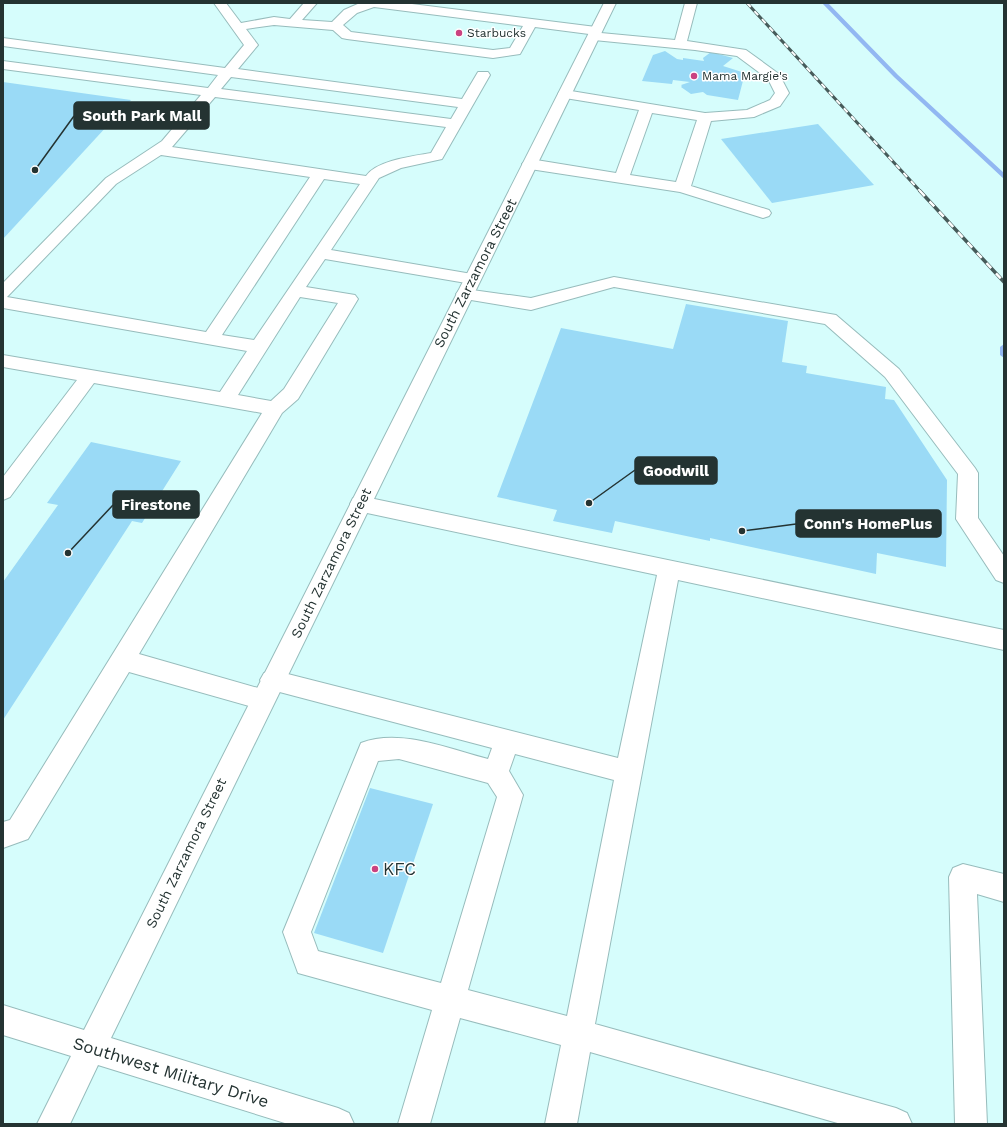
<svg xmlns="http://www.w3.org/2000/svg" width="1007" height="1127" viewBox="0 0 1007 1127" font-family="'Work Sans',sans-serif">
  <rect width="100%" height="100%" fill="#d6fdfc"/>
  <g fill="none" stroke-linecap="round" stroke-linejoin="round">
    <g fill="#92b7f2" fill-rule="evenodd">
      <polygon points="822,3 828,3 898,75 1004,173 1004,179 894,77"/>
      <polygon points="1004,344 1004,358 1000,355 1000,347"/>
    </g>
  </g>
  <g fill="#9adaf6">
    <polygon points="665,51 677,59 683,60 683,58 704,61 703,58 711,52 733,58 723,66 745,73 738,100 707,95 703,92 691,94 681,87 682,86 681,85 690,82 673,80 672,84 642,81 653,55"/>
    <polygon points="3,82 131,100 3,239"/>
    <polygon points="818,124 874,185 772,203 721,139"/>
    <polygon points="686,304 788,321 782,362 807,366 806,373 886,387 885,399 894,400 947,480 946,567 877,553 876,574 710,538 710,541 615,521 612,533 553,521 557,510 497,497 561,328 673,349"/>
    <polygon points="91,442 181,461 142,523 132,521 3,720 3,582 58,505 47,503"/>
    <polygon points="370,788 433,804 383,953 314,933"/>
  </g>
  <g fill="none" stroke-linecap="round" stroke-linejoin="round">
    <defs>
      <g id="minor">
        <path d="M214,3H226L241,23L274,17L290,19L304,3H317L302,20L332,22L344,10L360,3H404L596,27L601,28L602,31L601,33L675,40L685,3H697L687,41L746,50L779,74L789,93L780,106L754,117L711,121L691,186L769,210L771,213L769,216L763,218L680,192L530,169L525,167L522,164L525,161L530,159L616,173L639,110L565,98L560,97L558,94L560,91L565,90L705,113L747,110L770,100L775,93L768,79L737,56L695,50L594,40L589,39L588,36L589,34L535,27L520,54L493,58L347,39L342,38L333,30L274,25L246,29L258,45L238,69L462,99L478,72H488L490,75L442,159L401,168L379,178L331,250L472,274L478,275L481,279L478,283L472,284L325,259L306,287L349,294L355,295L358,299L298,399L282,413L139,654L272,692L275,699L272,706L263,710L129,672L28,839L3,848V822L10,820L262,413L94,383L10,497L3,500V477L77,380L3,367V355L220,392L247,351L3,308V283L106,178L162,141L201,95L3,69V61L208,88L218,75L3,46V38L225,68L244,45ZM374,7L523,26L510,48L493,50L351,32L343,25L357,13ZM231,77L458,107L451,119L221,89ZM215,97L446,127L431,153C414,156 377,160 366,176L172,147ZM652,113L697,120L676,182L630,175ZM161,155L310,177L206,332L7,297L116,184ZM324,179L360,184L254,340L222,335ZM300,297L338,303L284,389L271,401L238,395Z"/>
        <polygon points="614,277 836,315 899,369 975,468 978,473 978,518 1004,556 1004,583 996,580 956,519 958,474 885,377 825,324 614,287 531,310 459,298 456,294 459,290 465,289 531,298"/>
        <path d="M360,496L1004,630V650L678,580L595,1024L896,1108L907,1113L912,1124H841L590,1052L577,1124H545L561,1045L460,1018L430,1124H398L432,1010L298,973L283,932L361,743C400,728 449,749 488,759L492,748L272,690L264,687L260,680L264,673L272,670L618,758L657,575L353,510L350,504L353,498ZM515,754L614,780L567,1016L468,990L523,795L509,771ZM399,759L488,783L497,797L441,983L318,951L311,932L378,761Z"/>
        <polygon points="963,864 1004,874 1004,902 977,894 987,1124 955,1124 949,877 953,868"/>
      </g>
      <polygon id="major" points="604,3 616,3 111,1038 338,1108 349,1113 354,1124 288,1124 98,1065 70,1124 37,1124 71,1056 3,1035 3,1005 84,1030"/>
    </defs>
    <use href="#minor" stroke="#97bcbc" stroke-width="2"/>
    <use href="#major" stroke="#97bcbc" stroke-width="2"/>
    <use href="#minor" fill="#fff" fill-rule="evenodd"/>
    <use href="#major" fill="#fff" fill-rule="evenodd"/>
    <defs>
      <polyline id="rail-far1" points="747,3 921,192"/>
      <polyline id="rail" points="920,191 1004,282"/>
    </defs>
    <use href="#rail-far1" stroke="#475b5a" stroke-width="3"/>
    <use href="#rail" stroke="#475b5a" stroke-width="3.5"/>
    <use href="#rail-far1" stroke="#fff" stroke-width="2" stroke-dasharray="5.5" stroke-linecap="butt"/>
    <use href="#rail" stroke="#fff" stroke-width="2.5" stroke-dasharray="7" stroke-linecap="butt"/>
  </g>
  <g fill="#ca4280" stroke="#fff" stroke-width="1.5">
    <circle cx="459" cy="33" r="4"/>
    <circle cx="694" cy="76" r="4"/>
    <circle cx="375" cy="869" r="4"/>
  </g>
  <g text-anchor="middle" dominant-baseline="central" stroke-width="3" stroke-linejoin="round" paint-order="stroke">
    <g font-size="12" fill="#243332" stroke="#fff" text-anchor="start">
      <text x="467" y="33">Starbucks</text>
      <text x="702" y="76">Mama Margie's</text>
    </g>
    <g font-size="14" fill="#243332" stroke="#fff">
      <text transform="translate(475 273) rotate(-63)">South Zarzamora Street</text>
      <text transform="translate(331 563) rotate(-64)">South Zarzamora Street</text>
      <text transform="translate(186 853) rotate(-64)">South Zarzamora Street</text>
    </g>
    <g font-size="17" fill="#243332" stroke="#fff" text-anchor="start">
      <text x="383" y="869">KFC</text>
    </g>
    <g font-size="17" fill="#243332" stroke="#fff">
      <text transform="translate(171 1072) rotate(17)">Southwest Military Drive</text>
    </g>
  </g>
  <path fill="none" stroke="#243332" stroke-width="1.5" d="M35 170L74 116M589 503L635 470M68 553L113 505M742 531L796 524"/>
  <g fill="#243332" stroke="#fff" stroke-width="1.5">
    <circle cx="35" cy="170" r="4"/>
    <circle cx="589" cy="503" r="4"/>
    <circle cx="68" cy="553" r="4"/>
    <circle cx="742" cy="531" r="4"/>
  </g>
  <g fill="#243332" stroke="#243332" stroke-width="1.5">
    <rect x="74" y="102" width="135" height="27" rx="4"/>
    <rect x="635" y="457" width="82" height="27" rx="4"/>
    <rect x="113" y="491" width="86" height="27" rx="4"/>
    <rect x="796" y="510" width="145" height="27" rx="4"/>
  </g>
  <g font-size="15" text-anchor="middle" font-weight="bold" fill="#fff">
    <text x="142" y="121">South Park Mall</text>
    <text x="676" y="476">Goodwill</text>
    <text x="156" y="510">Firestone</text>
    <text x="868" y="529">Conn's HomePlus</text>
  </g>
  <rect width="1007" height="1127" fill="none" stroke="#243332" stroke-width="8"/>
</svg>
